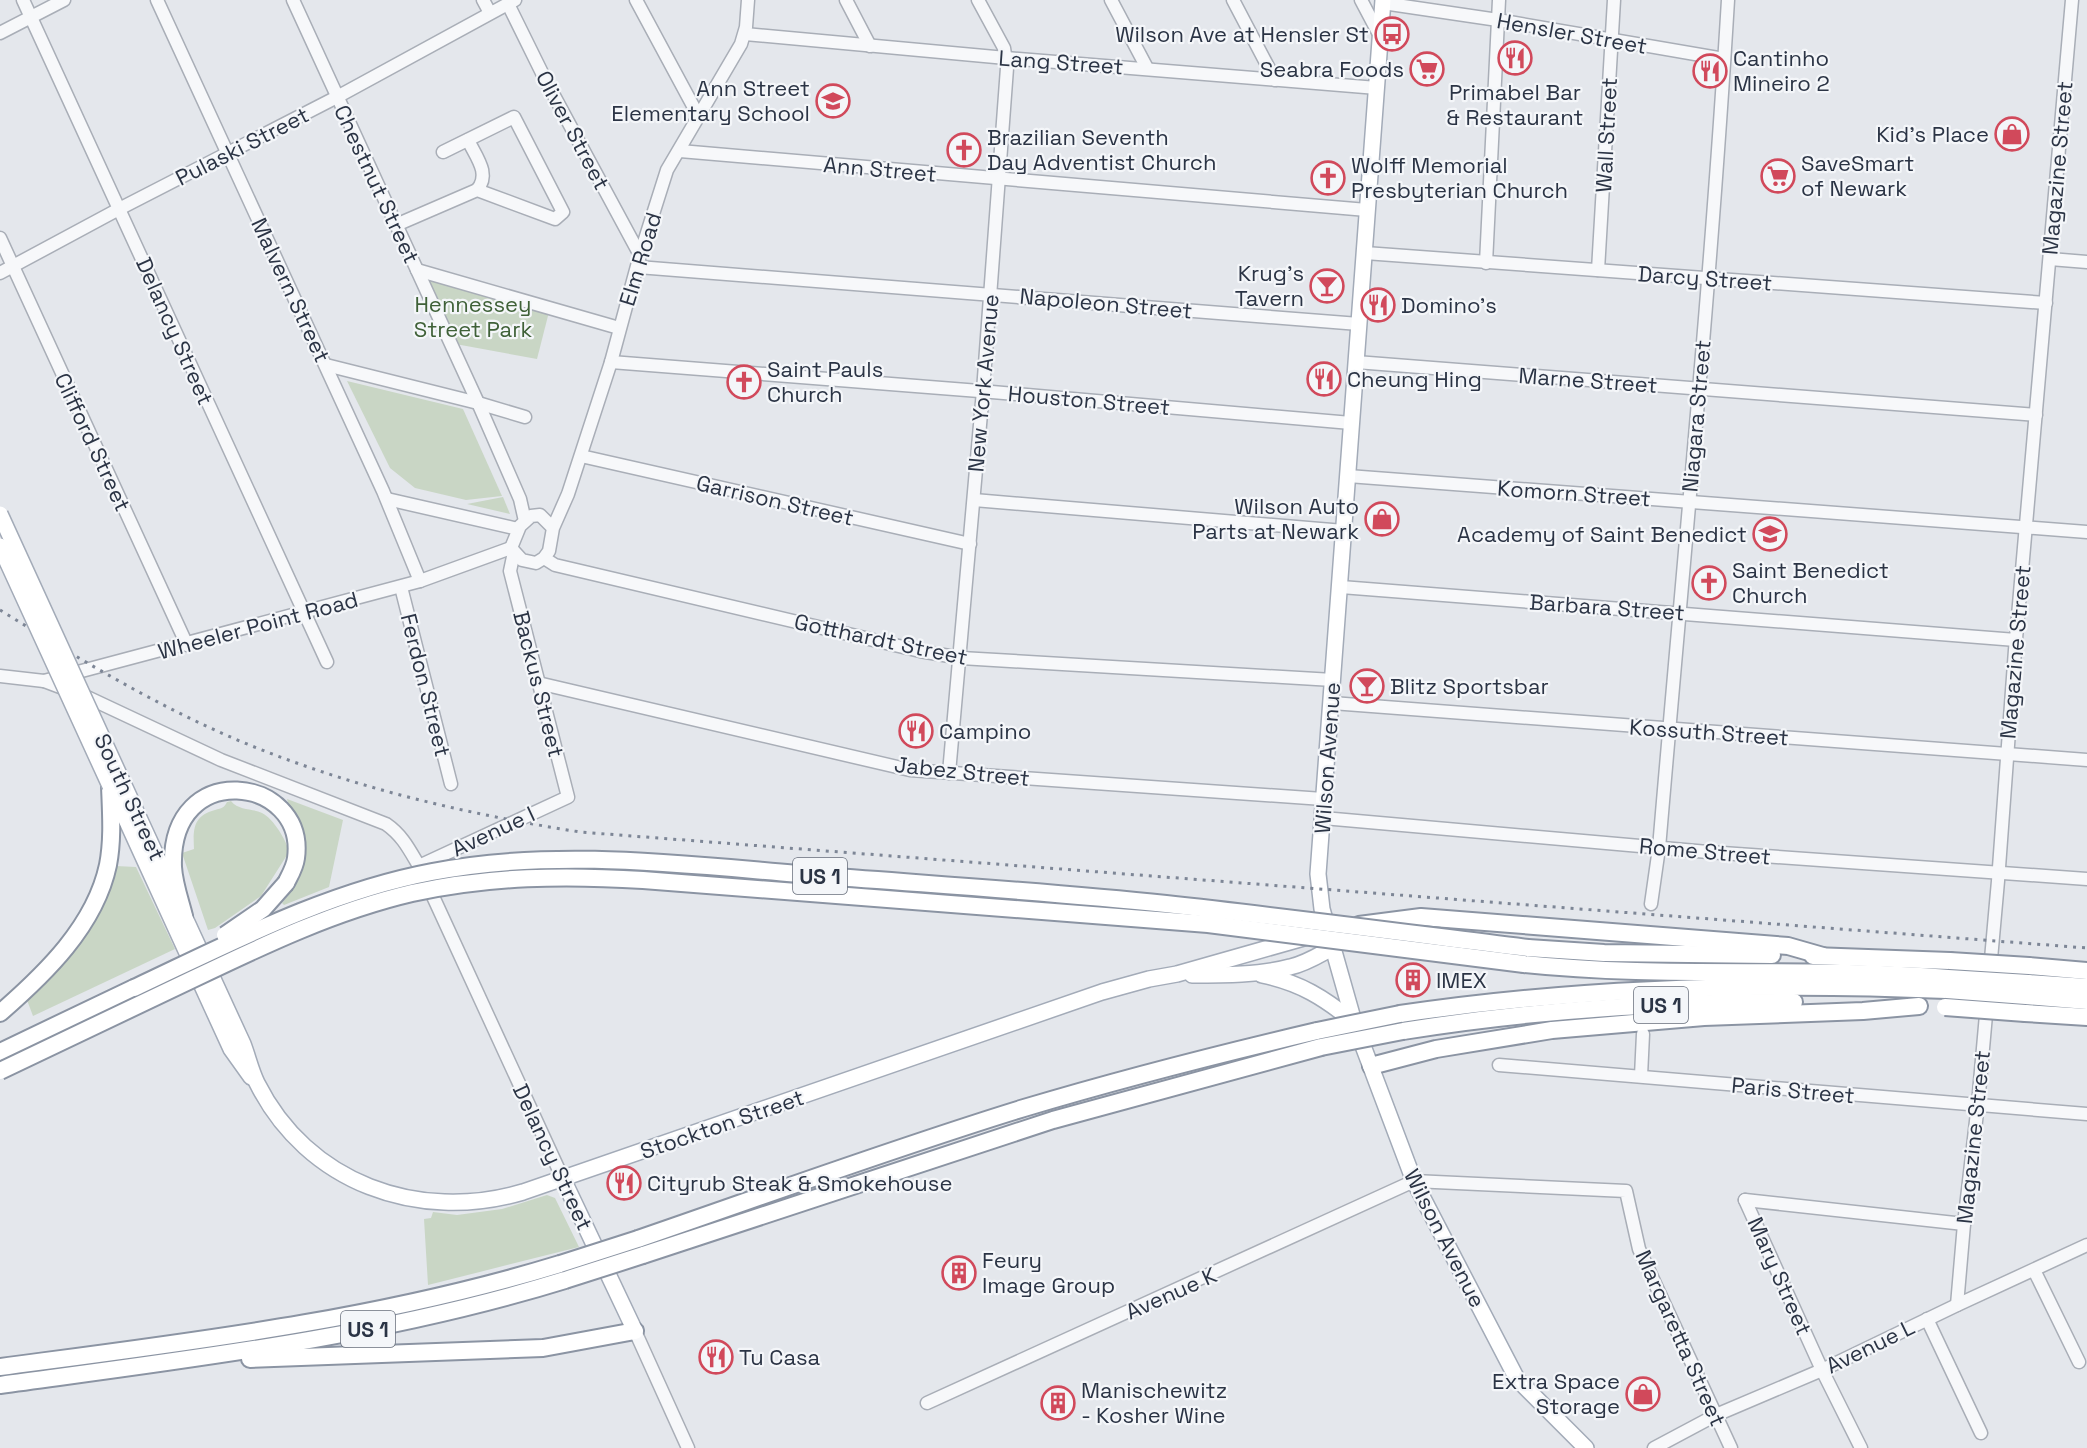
<svg xmlns="http://www.w3.org/2000/svg" width="2087" height="1448" viewBox="0 0 2087 1448" font-family="'Space Grotesk',sans-serif">
  <rect width="100%" height="100%" fill="#e4e7ec"/>
  <g fill="#c9d6c5">
    <polygon points="417,270 550,308 537,359 450,343"/>
    <polygon points="347,381 463,409 502,496 466,500 415,488 390,468"/>
    <polygon points="503,497 510,514 467,504"/>
    <path d="M287,799L343,820L329,887L284,905L282,903C302,881 311,854 299,825C296,815 289,809 287,799Z"/>
    <path d="M231,801C239,811 252,808 262,813C273,818 287,841 289,852L261,896L215,928L208,930L182,853L194,849C193,829 193,816 215,810C222,808 224,808 227,802Z"/>
    <polygon points="116,866 136,867 175,949 33,1016 27,1000"/>
    <polygon points="547,1195 555,1198 579,1247 428,1285 424,1219 431,1218 433,1212 457,1215 502,1209"/>
  </g>
  <g fill="none" stroke-linecap="round" stroke-linejoin="round">
    <defs>
      <g id="minor">
        <polyline points="23,0 327,662"/>
        <polyline points="157,0 383,491 420,581"/>
        <polyline points="293,0 479,405 520,499 525,521"/>
        <polyline points="483,0 490,13"/>
        <polyline points="636,0 699,117"/>
        <polyline points="846,0 870,46"/>
        <polyline points="1111,0 1147,68"/>
        <polyline points="1233,0 1275,80"/>
        <polyline points="1361,0 1380,36"/>
        <polyline points="1383,3 1498,20 1724,59"/>
        <polyline points="508,4 545,79 640,255"/>
        <polyline points="0,33 64,0"/>
        <polyline points="745,34 1006,58 1377,88"/>
        <path d="M468,140C476,157 491,174 477,190"/>
        <polyline points="680,151 1367,210"/>
        <polyline points="396,225 477,190 555,219 563,212 514,117 443,152"/>
        <polyline points="0,238 187,645"/>
        <polyline points="1365,253 2046,303"/>
        <polyline points="2050,259 2087,262"/>
        <polyline points="1486,263 1499,0"/>
        <polyline points="638,267 1359,324"/>
        <polyline points="417,270 619,328"/>
        <polyline points="1598,270 1614,0"/>
        <polyline points="0,273 119,209 337,97 515,0"/>
        <polyline points="611,362 992,392 1351,423"/>
        <polyline points="1356,362 2036,415"/>
        <polyline points="326,365 478,403 525,417"/>
        <polyline points="581,456 970,544"/>
        <polyline points="1348,476 2087,532"/>
        <polyline points="387,499 518,529"/>
        <polyline points="974,500 1344,531"/>
        <polyline points="553,528 540,515 531,516 520,526 511,548 522,560 536,563 544,558 549,551 553,528 568,494 611,362 640,255 667,170 741,44 746,27 748,0"/>
        <polyline points="544,558 555,565 920,651 961,658 1333,680"/>
        <polyline points="401,587 451,784"/>
        <polyline points="1341,587 2016,640"/>
        <polyline points="0,676 44,681 420,581 511,548"/>
        <path d="M44,681L89,698L221,760L386,824C402,835 409,849 419,866L563,1179"/>
        <polyline points="538,683 910,770 1323,799"/>
        <polyline points="1332,703 2087,760"/>
        <polyline points="949,773 983,391 1007,68 1004,48 978,0"/>
        <polyline points="1323,818 1708,852 2087,879"/>
        <polyline points="419,866 568,797 510,571 514,552"/>
        <path d="M1651,904L1659,848C1683,565 1711,283 1728,0"/>
        <polyline points="1499,1065 2087,1114"/>
        <polyline points="1641,1076 1643,1034"/>
        <polyline points="1745,1200 1822,1370 1861,1448"/>
        <polyline points="1745,1200 1964,1224"/>
        <polyline points="2034,1270 2079,1362"/>
        <polyline points="1957,1305 1964,1224 1978,1104 1998,881 2015,650 2072,0"/>
        <polyline points="1927,1319 1981,1433"/>
        <polyline points="635,1331 688,1448"/>
        <polyline points="927,1403 1414,1181 1626,1191 1639,1249 1731,1448"/>
        <polyline points="1654,1448 1716,1415 1822,1370 1957,1305 2087,1245"/>
      </g>
      <g id="major">
        <polyline points="1383,0 1318,874 1322,909 1354,1022 1414,1181 1517,1379 1586,1448"/>
        <path d="M122,781L243,1044C248,1057 251,1071 257,1083C307,1183 418,1223 523,1192L1102,992L1149,979L1177,974L1307,937"/>
        <polyline points="112,789 231,1049 251,1077"/>
        <path d="M1192,975C1223,975 1261,975 1290,967C1305,964 1319,955 1332,948"/>
        <path d="M1262,975C1301,983 1324,998 1354,1022"/>
        <polyline points="563,1179 635,1331"/>
      </g>
      <g id="highway">
        <path d="M184,916C180,900 174,884 173,867C169,757 307,776 296,858C295,867 290,875 286,883"/>
        <polyline points="1359,925 1421,917 1788,946 1823,956"/>
        <polyline points="1528,948 1604,953 1772,955"/>
        <polyline points="1813,956 1950,961"/>
        <path d="M1524,964C1665,979 1807,966 1948,978"/>
        <polyline points="2029,966 2087,971"/>
        <polyline points="2028,983 2087,987"/>
        <polyline points="2026,996 2087,1001"/>
        <path d="M0,1013C45,974 95,926 108,865C113,839 111,813 110,786"/>
        <polyline points="2025,1013 2087,1017"/>
        <path d="M1400,1014C1582,987 1763,982 1947,990"/>
        <path d="M1403,1031C1532,1010 1663,1002 1794,1002"/>
        <polyline points="0,1052 134,988"/>
        <polyline points="1371,1066 1436,1049 1552,1030 1704,1017 1863,1011 1919,1006"/>
        <path d="M638,1239C766,1195 894,1148 1024,1108C1121,1079 1219,1054 1317,1031"/>
        <polyline points="643,1255 1053,1120 1321,1047"/>
        <polyline points="250,1359 543,1348 635,1331"/>
        <path d="M0,1367C189,1342 377,1320 560,1264"/>
        <path d="M0,1385C190,1359 381,1337 565,1280"/>
      </g>
    </defs>
    <use href="#minor" stroke="#a9aeb7" stroke-width="15"/>
    <use href="#major" stroke="#a3abb8" stroke-width="18"/>
    <use href="#highway" stroke="#8b94a3" stroke-width="20"/>
    <use href="#minor" stroke="#f7f8fa" stroke-width="12"/>
    <use href="#major" stroke="#fff" stroke-width="15"/>
    <use href="#highway" stroke="#fff" stroke-width="16"/>
    <path stroke="#7d8696" stroke-width="3" stroke-dasharray="3 6" stroke-linecap="butt" d="M0,610C81,660 163,710 252,746C358,789 467,814 580,832L2087,948"/>
    <defs>
      <g id="major-bridge">
        <polyline points="0,514 122,781"/>
        <polyline points="0,546 110,786"/>
      </g>
      <g id="highway-bridge">
        <polyline points="225,935 263,909 286,883"/>
        <polyline points="1950,961 2029,966"/>
        <polyline points="1948,978 2028,983"/>
        <path d="M134,988C230,943 326,892 432,872C561,847 694,866 824,876C938,885 1052,892 1166,904C1286,917 1407,933 1528,948"/>
        <polyline points="1947,990 2026,996"/>
        <polyline points="1945,1007 2025,1013"/>
        <polyline points="1317,1031 1400,1014"/>
        <polyline points="1321,1047 1403,1031"/>
        <path d="M0,1071C64,1040 129,1010 193,979C264,945 335,911 412,893C489,876 565,875 643,880L1208,924L1524,964"/>
        <polyline points="560,1264 638,1239"/>
        <polyline points="565,1280 643,1255"/>
      </g>
    </defs>
    <use href="#major-bridge" stroke="#a3abb8" stroke-width="18" stroke-linecap="butt"/>
    <use href="#highway-bridge" stroke="#8b94a3" stroke-width="20" stroke-linecap="butt"/>
    <use href="#major-bridge" stroke="#fff" stroke-width="15"/>
    <use href="#highway-bridge" stroke="#fff" stroke-width="16"/>
  </g>
  <defs>
    <symbol id="bus-ring" viewBox="-11 -11 22 22"><circle r="9.5" fill="#f4f6f9" stroke="#d1495b" stroke-width="1.5"/><path d="M-5-6H5V4H4V6H2V4H-2V6H-4V4H-5ZM-3.5-4V0h7V-4ZM-3.5 1.2v1.5H-2V1.2ZM2 1.2v1.5H3.5V1.2Z" fill="#d1495b"/></symbol>
    <symbol id="restaurant-ring" viewBox="-11 -11 22 22"><circle r="9.5" fill="#f4f6f9" stroke="#d1495b" stroke-width="1.5"/><path d="M-5-6h1v4h1v-4h1v4h1v-4h1v5L-1.5 .5V6h-2V.5L-5-1ZM5-6V6H3V1.5H1.5Q1.5-4 5-6Z" fill="#d1495b"/></symbol>
    <symbol id="supermarket-ring" viewBox="-11 -11 22 22"><circle r="9.5" fill="#f4f6f9" stroke="#d1495b" stroke-width="1.5"/><path d="M-6-5.5h2.5l.6 2H6L4.5 2H-2.5L-4.4-4H-6ZM-1.5 3.2a1.3 1.3 0 1 0 .1 0ZM3 3.2a1.3 1.3 0 1 0 .1 0Z" fill="#d1495b"/></symbol>
    <symbol id="school-ring" viewBox="-11 -11 22 22"><circle r="9.5" fill="#f4f6f9" stroke="#d1495b" stroke-width="1.5"/><path d="M0-5L7-2L0 1L-7-2ZM-4 1L0 2.5L4 1V4Q0 6-4 4Z" fill="#d1495b"/></symbol>
    <symbol id="shop-ring" viewBox="-11 -11 22 22"><circle r="9.5" fill="#f4f6f9" stroke="#d1495b" stroke-width="1.5"/><path d="M-5-2.5h2.3a2.7 3.5 0 0 1 5.4 0H5L5.5 6h-11ZM-1.5-2.5h3a1.5 2.3 0 0 0-3 0Z" fill="#d1495b"/></symbol>
    <symbol id="church-ring" viewBox="-11 -11 22 22"><circle r="9.5" fill="#f4f6f9" stroke="#d1495b" stroke-width="1.5"/><path d="M-1.2-6h2.4v3.5h3.3v2.4h-3.3V6h-2.4V-.1h-3.3v-2.4h3.3Z" fill="#d1495b"/></symbol>
    <symbol id="bar-ring" viewBox="-11 -11 22 22"><circle r="9.5" fill="#f4f6f9" stroke="#d1495b" stroke-width="1.5"/><path d="M-6-5H6L.8 .8V4.5H3.5V6h-7V4.5H-.8V.8Z" fill="#d1495b"/></symbol>
    <symbol id="building-ring" viewBox="-11 -11 22 22"><circle r="9.5" fill="#f4f6f9" stroke="#d1495b" stroke-width="1.5"/><path d="M-4-6H4V6H1V3H-1V6H-4ZM-2.5-4.3h1.7v1.8h-1.7ZM.8-4.3h1.7v1.8H.8ZM-2.5-1h1.7V.8h-1.7ZM.8-1h1.7V.8H.8Z" fill="#d1495b"/></symbol>
  </defs>
  <g fill-rule="evenodd">
    <use href="#bus-ring" x="1373" y="15" width="38" height="38"/>
    <use href="#restaurant-ring" x="1496" y="39" width="38" height="38"/>
    <use href="#supermarket-ring" x="1408" y="50" width="38" height="38"/>
    <use href="#restaurant-ring" x="1691" y="52" width="38" height="38"/>
    <use href="#school-ring" x="814" y="82" width="38" height="38"/>
    <use href="#shop-ring" x="1993" y="115" width="38" height="38"/>
    <use href="#church-ring" x="945" y="131" width="38" height="38"/>
    <use href="#supermarket-ring" x="1759" y="157" width="38" height="38"/>
    <use href="#church-ring" x="1309" y="159" width="38" height="38"/>
    <use href="#bar-ring" x="1308" y="267" width="38" height="38"/>
    <use href="#restaurant-ring" x="1359" y="286" width="38" height="38"/>
    <use href="#restaurant-ring" x="1305" y="360" width="38" height="38"/>
    <use href="#church-ring" x="725" y="363" width="38" height="38"/>
    <use href="#shop-ring" x="1363" y="500" width="38" height="38"/>
    <use href="#school-ring" x="1751" y="515" width="38" height="38"/>
    <use href="#church-ring" x="1690" y="564" width="38" height="38"/>
    <use href="#bar-ring" x="1348" y="667" width="38" height="38"/>
    <use href="#restaurant-ring" x="897" y="712" width="38" height="38"/>
    <use href="#building-ring" x="1394" y="961" width="38" height="38"/>
    <use href="#restaurant-ring" x="605" y="1164" width="38" height="38"/>
    <use href="#building-ring" x="940" y="1254" width="38" height="38"/>
    <use href="#restaurant-ring" x="697" y="1338" width="38" height="38"/>
    <use href="#shop-ring" x="1624" y="1375" width="38" height="38"/>
    <use href="#building-ring" x="1039" y="1384" width="38" height="38"/>
  </g>
  <g text-anchor="middle" dominant-baseline="central" stroke-width="4.5" stroke-linejoin="round" paint-order="stroke">
    <g fill="#f4f6f9" stroke="#676e7b" stroke-width="1.5">
      <rect x="793" y="858" width="54" height="36" rx="4.5"/>
      <rect x="1634" y="987" width="54" height="36" rx="4.5"/>
      <rect x="341" y="1311" width="54" height="36" rx="4.5"/>
    </g>
    <g font-size="21" font-weight="bold" fill="#2b3445">
      <text x="820" y="876">US 1</text>
      <text x="1661" y="1005">US 1</text>
      <text x="368" y="1329">US 1</text>
    </g>
    <g font-size="22" fill="#2b3445" stroke="#f4f6f9">
      <text transform="translate(1572 33) rotate(10)">Hensler Street</text>
      <text transform="translate(1061 62) rotate(4)">Lang Street</text>
      <text transform="translate(573 130) rotate(62)">Oliver Street</text>
      <text transform="translate(1606 135) rotate(-87)">Wall Street</text>
      <text transform="translate(242 146) rotate(-27)">Pulaski Street</text>
      <text transform="translate(2057 168) rotate(-85)">Magazine Street</text>
      <text transform="translate(880 169) rotate(5)">Ann Street</text>
      <text transform="translate(377 184) rotate(65)">Chestnut Street</text>
      <text transform="translate(640 259) rotate(-73)">Elm Road</text>
      <text transform="translate(1705 278) rotate(4)">Darcy Street</text>
      <text transform="translate(291 290) rotate(65)">Malvern Street</text>
      <text transform="translate(1106 303) rotate(5)">Napoleon Street</text>
      <text transform="translate(175 331) rotate(66)">Delancy Street</text>
      <text transform="translate(1588 380) rotate(4)">Marne Street</text>
      <text transform="translate(983 383) rotate(-85)">New York Avenue</text>
      <text transform="translate(1089 400) rotate(5)">Houston Street</text>
      <text transform="translate(1696 416) rotate(-85)">Niagara Street</text>
      <text transform="translate(93 442) rotate(65)">Clifford Street</text>
      <text transform="translate(1574 493) rotate(4)">Komorn Street</text>
      <text transform="translate(775 500) rotate(13)">Garrison Street</text>
      <text transform="translate(1607 607) rotate(4)">Barbara Street</text>
      <text transform="translate(258 625) rotate(-15)">Wheeler Point Road</text>
      <text transform="translate(881 639) rotate(12)">Gotthardt Street</text>
      <text transform="translate(2015 652) rotate(-85)">Magazine Street</text>
      <text transform="translate(539 684) rotate(76)">Backus Street</text>
      <text transform="translate(426 685) rotate(76)">Ferdon Street</text>
      <text transform="translate(1709 732) rotate(4)">Kossuth Street</text>
      <text transform="translate(1327 758) rotate(-86)">Wilson Avenue</text>
      <text transform="translate(962 771) rotate(6)">Jabez Street</text>
      <text transform="translate(130 797) rotate(65)">South Street</text>
      <text transform="translate(493 831) rotate(-25)">Avenue I</text>
      <text transform="translate(1705 851) rotate(5)">Rome Street</text>
      <text transform="translate(1793 1090) rotate(5)">Paris Street</text>
      <text transform="translate(722 1124) rotate(-19)">Stockton Street</text>
      <text transform="translate(1973 1137) rotate(-84)">Magazine Street</text>
      <text transform="translate(553 1157) rotate(65)">Delancy Street</text>
      <text transform="translate(1445 1238) rotate(63)">Wilson Avenue</text>
      <text transform="translate(1780 1276) rotate(66)">Mary Street</text>
      <text transform="translate(1171 1293) rotate(-24)">Avenue K</text>
      <text transform="translate(1681 1338) rotate(66)">Margaretta Street</text>
      <text transform="translate(1870 1346) rotate(-26)">Avenue L</text>
    </g>
    <g font-size="22" fill="#2b3445" stroke="#f4f6f9" text-anchor="start">
      <text x="1369" y="34" text-anchor="end">Wilson Ave at Hensler St</text>
      <text x="1733" y="58">Cantinho<tspan x="1733" dy="25">Mineiro 2</tspan></text>
      <text x="1404" y="69" text-anchor="end">Seabra Foods</text>
      <text x="810" y="88" text-anchor="end">Ann Street<tspan x="810" dy="25">Elementary School</tspan></text>
      <text x="1515" y="92" text-anchor="middle">Primabel Bar<tspan x="1515" dy="25">&amp; Restaurant</tspan></text>
      <text x="1989" y="134" text-anchor="end">Kid's Place</text>
      <text x="987" y="137">Brazilian Seventh<tspan x="987" dy="25">Day Adventist Church</tspan></text>
      <text x="1801" y="163">SaveSmart<tspan x="1801" dy="25">of Newark</tspan></text>
      <text x="1351" y="165">Wolff Memorial<tspan x="1351" dy="25">Presbyterian Church</tspan></text>
      <text x="1304" y="273" text-anchor="end">Krug's<tspan x="1304" dy="25">Tavern</tspan></text>
      <text x="1401" y="305">Domino's</text>
      <text x="767" y="369">Saint Pauls<tspan x="767" dy="25">Church</tspan></text>
      <text x="1347" y="379">Cheung Hing</text>
      <text x="1359" y="506" text-anchor="end">Wilson Auto<tspan x="1359" dy="25">Parts at Newark</tspan></text>
      <text x="1747" y="534" text-anchor="end">Academy of Saint Benedict</text>
      <text x="1732" y="570">Saint Benedict<tspan x="1732" dy="25">Church</tspan></text>
      <text x="1390" y="686">Blitz Sportsbar</text>
      <text x="939" y="731">Campino</text>
      <text x="1436" y="980">IMEX</text>
      <text x="647" y="1183">Cityrub Steak &amp; Smokehouse</text>
      <text x="982" y="1260">Feury<tspan x="982" dy="25">Image Group</tspan></text>
      <text x="739" y="1357">Tu Casa</text>
      <text x="1620" y="1381" text-anchor="end">Extra Space<tspan x="1620" dy="25">Storage</tspan></text>
      <text x="1081" y="1390">Manischewitz<tspan x="1081" dy="25">- Kosher Wine</tspan></text>
    </g>
    <g font-size="22" fill="#3f6138" stroke="#f4f6f9">
      <text x="473" y="304">Hennessey<tspan x="473" dy="25">Street Park</tspan></text>
    </g>
  </g>
</svg>
